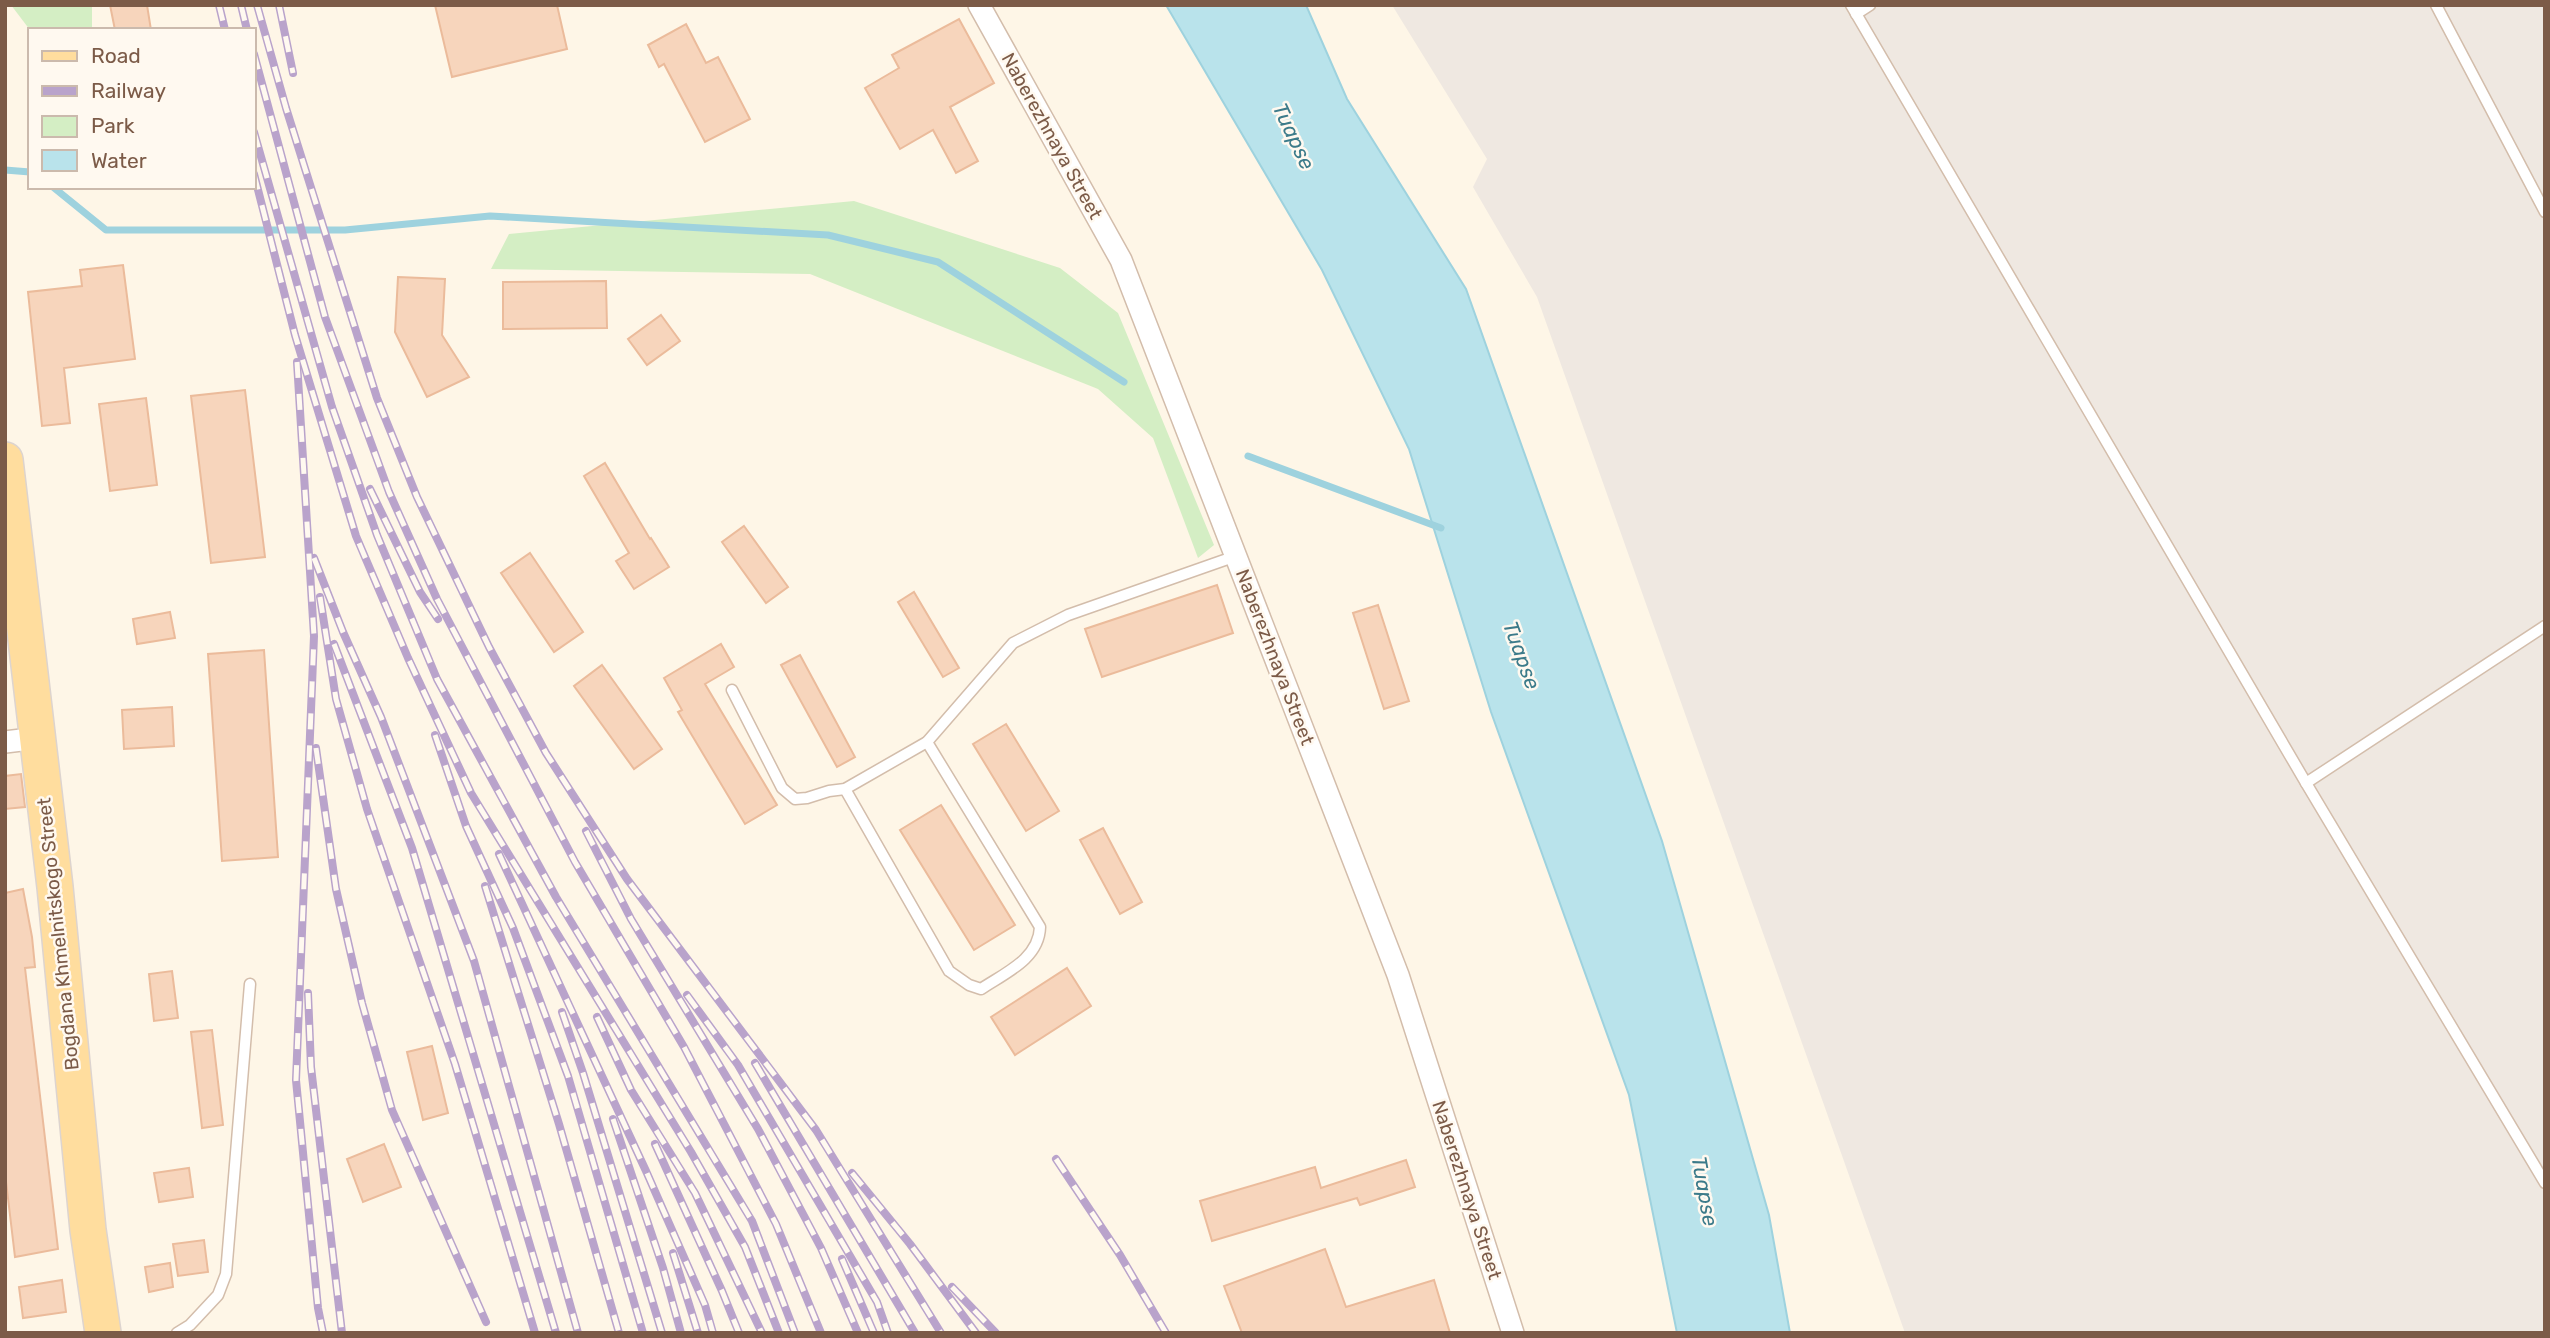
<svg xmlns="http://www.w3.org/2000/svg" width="2550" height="1338" viewBox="0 0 2550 1338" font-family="Rubik,sans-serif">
  <rect width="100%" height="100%" fill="#fef6e7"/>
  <polygon fill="#efe8e1" points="1392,5 2545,5 2545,1333 1905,1333 1537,297 1473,187 1487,159"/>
  <g fill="#d4eec4">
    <polygon points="11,5 92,5 92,30 30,30"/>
    <polygon points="854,201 1060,268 1118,313 1214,545 1198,558 1153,438 1098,389 810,274 491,269 509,234"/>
  </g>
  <polygon fill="#b9e3eb" stroke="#9ed2de" stroke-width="2" points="1166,5 1306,5 1347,99 1466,289 1662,841 1769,1215 1790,1333 1677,1333 1629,1095 1491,712 1409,449 1322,270"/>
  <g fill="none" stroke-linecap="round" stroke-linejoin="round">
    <g stroke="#9ed2de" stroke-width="7">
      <polyline points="5,170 30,172"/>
      <polyline points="53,187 106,230 345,230 490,216 828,235 938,262 1124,382"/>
      <polyline points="1248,456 1441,528"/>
    </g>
  </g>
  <g fill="#f7d5bc" stroke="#ebbb9b" stroke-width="2">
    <polygon points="110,5 147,5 151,30 115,30"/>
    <polygon points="435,5 557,5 567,49 452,77"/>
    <polygon points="959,19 994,83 950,107 978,161 956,173 933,130 900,149 865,88 899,68 892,55"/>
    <polygon points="686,24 706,63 718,57 750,119 705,142 664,64 659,67 648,45"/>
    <polygon points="123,265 135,359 64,368 70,423 42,426 28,292 82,286 80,270"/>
    <polygon points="398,277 445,279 442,335 469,377 427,397 395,332"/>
    <polygon points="606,281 607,328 503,329 503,282"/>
    <polygon points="661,315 680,341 647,365 628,339"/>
    <polygon points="245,390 265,557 211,563 191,396"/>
    <polygon points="146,398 157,485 110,491 99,404"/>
    <polygon points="605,463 650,539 651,538 669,567 634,589 616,561 629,553 584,476"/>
    <polygon points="744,526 788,587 766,603 722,542"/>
    <polygon points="530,553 583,632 554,652 501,573"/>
    <polygon points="1217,585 1233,633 1102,677 1085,629"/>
    <polygon points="914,592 959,668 943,677 898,602"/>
    <polygon points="1378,605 1409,701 1384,709 1353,613"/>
    <polygon points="170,612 175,638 137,644 133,619"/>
    <polygon points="721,644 734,667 705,684 777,805 745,824 678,712 682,710 664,678"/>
    <polygon points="264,650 278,857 222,861 208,654"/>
    <polygon points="800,655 855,757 837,767 781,665"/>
    <polygon points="602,665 662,749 634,769 574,686"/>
    <polygon points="172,707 174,746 124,749 122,710"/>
    <polygon points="1006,724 1059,811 1026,831 973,744"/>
    <polygon points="21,774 25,807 5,809 5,776"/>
    <polygon points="941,805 1015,925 974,950 900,830"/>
    <polygon points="1103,828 1142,902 1120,914 1080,840"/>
    <polygon points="23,889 32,937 35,967 25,968 58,1249 15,1257 5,1173 5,893"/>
    <polygon points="1067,968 1091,1006 1015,1055 991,1017"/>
    <polygon points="172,971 178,1018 154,1021 149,974"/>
    <polygon points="212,1030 223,1125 202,1128 191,1032"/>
    <polygon points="432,1046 448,1113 423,1120 407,1052"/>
    <polygon points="384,1144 401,1187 363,1202 347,1159"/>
    <polygon points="1406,1160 1415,1187 1360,1205 1357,1198 1212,1241 1200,1201 1315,1167 1321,1188"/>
    <polygon points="189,1168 193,1197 159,1202 154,1173"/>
    <polygon points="204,1240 208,1272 178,1276 173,1244"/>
    <polygon points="1325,1249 1346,1307 1434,1280 1450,1333 1242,1333 1224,1286"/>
    <polygon points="170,1263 173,1287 149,1292 145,1267"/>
    <polygon points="62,1280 66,1312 23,1318 19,1287"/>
  </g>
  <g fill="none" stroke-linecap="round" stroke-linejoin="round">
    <defs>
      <g id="service">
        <polyline points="1851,5 2306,783 2545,1183"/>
        <polyline points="2436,5 2545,212"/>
        <polyline points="1856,14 1870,5"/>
        <polyline points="732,690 782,788 795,799 807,798 829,791 845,789 927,742 1013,643 1068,615 1236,556"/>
        <polyline points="2306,783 2545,626"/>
        <path d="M845,789L949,971L969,985L981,989C1005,973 1039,959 1040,927L927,742"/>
        <polyline points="177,1333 190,1325 218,1295 226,1274 250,984"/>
      </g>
      <g id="minor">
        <polyline points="979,5 1121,260 1398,975 1513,1333"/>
        <polyline points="5,742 38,738"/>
      </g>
      <polyline id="primary" points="5,460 55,887 88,1230 103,1333"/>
    </defs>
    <use href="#service" stroke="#d3bdab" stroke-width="13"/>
    <use href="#minor" stroke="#d3bdab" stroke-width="24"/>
    <use href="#primary" stroke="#ddd4cf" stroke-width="38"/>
    <use href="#service" stroke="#fff" stroke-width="10"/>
    <use href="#minor" stroke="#fff" stroke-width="21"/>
    <use href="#primary" stroke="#ffdd9e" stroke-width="35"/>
    <defs>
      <g id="rail">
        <polyline points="219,5 225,30"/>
        <polyline points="241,5 247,30"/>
        <polyline points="257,5 286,108 377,398 417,497 489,647 546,753 627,879 816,1130 941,1333"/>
        <polyline points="279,5 293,73"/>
        <polyline points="254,54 325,317 389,492 437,599 575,862 684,1047 776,1224 821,1333"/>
        <polyline points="254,132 332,407 377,535 437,679 556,897 752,1221 795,1333"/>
        <polyline points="254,174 295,335 356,536 408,658 471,793 691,1152 745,1247 779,1333"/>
        <polyline points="297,362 314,636 296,1080 318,1308 323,1333"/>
        <polyline points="370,489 420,592 438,619"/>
        <polyline points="314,558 343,632 381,717 474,961 578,1333"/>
        <polyline points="320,597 336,699 367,809 455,1064 535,1333"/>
        <polyline points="334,644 412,848 556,1333"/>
        <polyline points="435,735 466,826 513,928 568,1076 643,1333"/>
        <polyline points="316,748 336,889 362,1003 392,1110 486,1322"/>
        <polyline points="586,831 631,919 758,1129 821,1248 858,1333"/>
        <polyline points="499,854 646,1171 705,1305 713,1333"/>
        <polyline points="485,886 559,1124 619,1333"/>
        <polyline points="308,993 311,1067 342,1333"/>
        <polyline points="687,995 738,1065 877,1302 888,1333"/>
        <polyline points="562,1012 583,1073 662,1333"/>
        <polyline points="597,1017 631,1090 695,1193 762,1333"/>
        <polyline points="755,1063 915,1333"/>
        <polyline points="613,1119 663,1268 681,1333"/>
        <polyline points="655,1144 722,1291 739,1333"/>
        <polyline points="1056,1159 1120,1255 1166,1333"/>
        <polyline points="852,1173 910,1244 976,1333"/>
        <polyline points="673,1253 698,1333"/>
        <polyline points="842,1259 874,1333"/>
        <polyline points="952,1287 996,1333"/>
      </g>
    </defs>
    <use href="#rail" stroke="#b9a3cb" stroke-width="8"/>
    <use href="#rail" stroke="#fff9f0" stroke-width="5" stroke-dasharray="16" stroke-linecap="butt"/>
  </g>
  <g text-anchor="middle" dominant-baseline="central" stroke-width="5" stroke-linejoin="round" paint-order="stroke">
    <g font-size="19" fill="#7c5b48" stroke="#fff9f0">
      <text transform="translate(1052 136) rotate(61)">Naberezhnaya Street</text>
      <text transform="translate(1275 657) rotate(69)">Naberezhnaya Street</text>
      <text transform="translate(58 934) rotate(-96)">Bogdana Khmelnitskogo Street</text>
      <text transform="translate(1467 1190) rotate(72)">Naberezhnaya Street</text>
    </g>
    <g font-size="21" font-style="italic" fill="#3c7b8a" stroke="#fff9f0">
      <text transform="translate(1294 136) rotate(65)">Tuapse</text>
      <text transform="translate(1522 655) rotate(70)">Tuapse</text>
      <text transform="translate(1705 1191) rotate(80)">Tuapse</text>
    </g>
  </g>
  <rect width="2550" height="1338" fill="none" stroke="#7c5b48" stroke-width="14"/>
  <rect x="28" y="28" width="228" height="161" fill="#fff9f0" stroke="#cbbaad" stroke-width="2"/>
  <rect x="42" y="51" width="35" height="10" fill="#ffdd9e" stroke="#cbbaad" stroke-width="2"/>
  <text x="91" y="63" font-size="21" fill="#7c5b48">Road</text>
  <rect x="42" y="86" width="35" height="10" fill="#b9a3cb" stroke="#cbbaad" stroke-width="2"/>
  <text x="91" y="98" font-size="21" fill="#7c5b48">Railway</text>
  <rect x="42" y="116" width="35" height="21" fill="#d4eec4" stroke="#cbbaad" stroke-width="2"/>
  <text x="91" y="133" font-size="21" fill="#7c5b48">Park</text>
  <rect x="42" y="150" width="35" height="21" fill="#b9e3eb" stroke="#cbbaad" stroke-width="2"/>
  <text x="91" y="168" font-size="21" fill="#7c5b48">Water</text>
</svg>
